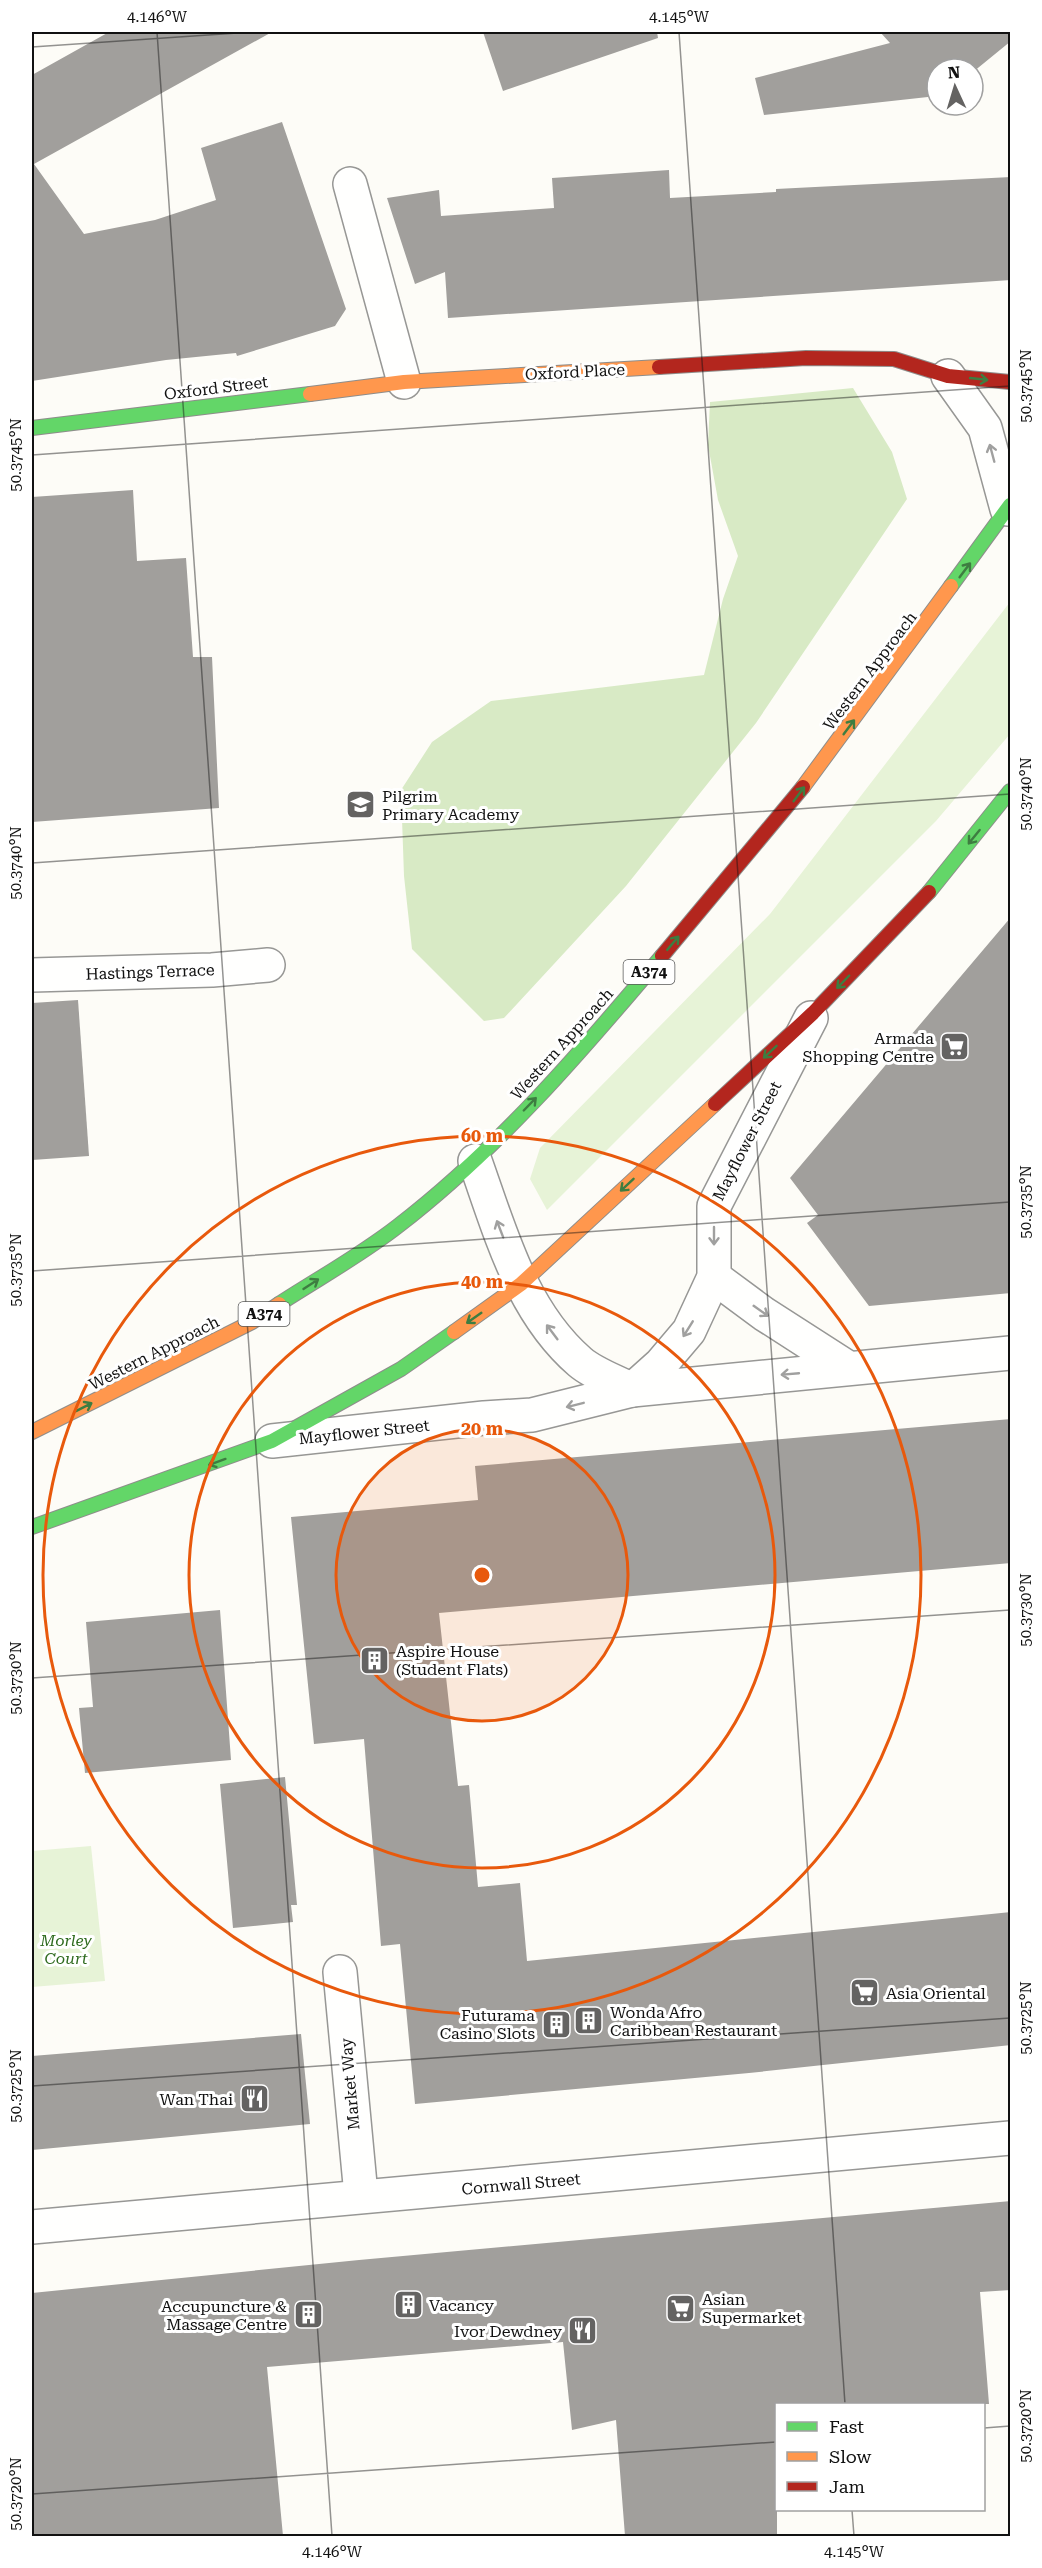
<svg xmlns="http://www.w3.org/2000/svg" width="1042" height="2568" viewBox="0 0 1042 2568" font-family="'Roboto Serif',serif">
  <rect width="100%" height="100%" fill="#fdfcf7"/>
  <g fill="#e7f3d7">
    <polygon points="1010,602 1010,734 936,821 547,1210 530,1179 540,1148 770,914"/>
    <polygon points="91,1846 105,1981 32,1987 32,1851"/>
  </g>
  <polygon fill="#d8eac5" points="853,388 892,452 907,499 756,723 626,886 504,1018 484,1021 412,949 404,876 401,790 432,742 491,701 704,675 723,599 738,556 718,500 708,445 710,402"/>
  <g fill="#a19f9c">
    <polygon points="109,32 272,32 34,164 84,234 155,220 216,200 201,148 282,122 346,309 335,326 237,356 236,353 166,360 32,381 32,75"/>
    <polygon points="483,32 657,32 658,38 503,91"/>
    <polygon points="880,32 1011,32 1011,41 973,72 973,69 937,69 937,96 764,115 755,78 890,43"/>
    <polygon points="669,170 670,198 776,192 776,189 1011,177 1011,280 448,318 445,272 415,284 387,198 439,190 441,216 554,208 552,178"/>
    <polygon points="133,490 137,561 186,558 193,657 212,657 219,808 32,822 32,497"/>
    <polygon points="1011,917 1011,1293 869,1306 807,1223 818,1215 790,1178"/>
    <polygon points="78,1000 89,1156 32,1160 32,1003"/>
    <polygon points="1011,1419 1011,1563 439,1613 458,1786 469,1785 478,1887 520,1883 527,1961 1011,1912 1011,2045 749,2073 415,2104 400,1944 381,1946 364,1739 314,1744 291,1517 478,1500 475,1466"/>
    <polygon points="220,1610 231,1760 85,1773 79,1708 93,1707 86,1622"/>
    <polygon points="285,1777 297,1905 291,1905 293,1922 233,1928 220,1784"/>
    <polygon points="301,2034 310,2124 32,2150 32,2056"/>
    <polygon points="1011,2201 1011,2290 980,2292 989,2404 777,2404 777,2536 625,2536 616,2420 572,2430 563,2342 267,2367 283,2536 32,2536 32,2293 359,2260"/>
  </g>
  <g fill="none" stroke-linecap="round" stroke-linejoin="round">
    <defs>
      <g id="street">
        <polyline points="350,184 404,382"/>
        <polyline points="948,376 985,428 1007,509"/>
        <polyline points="32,975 212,970 268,965"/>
        <path d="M475,1161C500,1231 521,1311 580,1362C594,1374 615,1381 632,1390"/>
        <polyline points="714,1277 764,1314 848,1368"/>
        <polyline points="632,1390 661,1364 689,1331 714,1277 714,1206 811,1018"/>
        <polyline points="272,1441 484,1418 532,1415 632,1390 1010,1353"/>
        <polyline points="340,1972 361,2195"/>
        <polyline points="32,2227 1010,2138"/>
      </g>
      <g id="fast">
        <polyline points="32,428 310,394"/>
        <polyline points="951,586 1010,505"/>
        <polyline points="929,892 1010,791"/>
        <path d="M279,1304C319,1278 361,1255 398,1226C498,1149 581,1052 662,956"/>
        <polyline points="32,1527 272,1441 401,1369 454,1332"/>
      </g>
      <g id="slow">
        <polyline points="310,394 404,382 659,367"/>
        <polyline points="803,787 951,586"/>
        <polyline points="454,1332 521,1284 715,1104"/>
        <polyline points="32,1432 252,1322 279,1304"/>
      </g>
      <g id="jam">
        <polyline points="659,367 806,358 894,359 948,376 1010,382"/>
        <polyline points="662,956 803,787"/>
        <polyline points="715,1104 813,1013 929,892"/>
      </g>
    </defs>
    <use href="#street" stroke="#979795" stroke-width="36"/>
    <use href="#fast" stroke="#8e8d8b" stroke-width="16"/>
    <use href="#slow" stroke="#8e8d8b" stroke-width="16"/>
    <use href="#jam" stroke="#8e8d8b" stroke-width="16"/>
    <use href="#street" stroke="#fffffe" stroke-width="33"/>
    <use href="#fast" stroke="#63d668" stroke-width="14"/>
    <use href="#slow" stroke="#ff974d" stroke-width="14"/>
    <use href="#jam" stroke="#b3261e" stroke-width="14"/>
  </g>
  <defs><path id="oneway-shaft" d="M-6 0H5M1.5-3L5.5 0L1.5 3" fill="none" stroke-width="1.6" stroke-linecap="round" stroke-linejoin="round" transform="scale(1.5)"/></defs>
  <g stroke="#3e7d41">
    <use href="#oneway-shaft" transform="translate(979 379) rotate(6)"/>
    <use href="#oneway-shaft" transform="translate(965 570) rotate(-53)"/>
    <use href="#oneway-shaft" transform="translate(849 727) rotate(-53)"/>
    <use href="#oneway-shaft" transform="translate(799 794) rotate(-53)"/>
    <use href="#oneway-shaft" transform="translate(974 837) rotate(129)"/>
    <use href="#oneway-shaft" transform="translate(673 943) rotate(-50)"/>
    <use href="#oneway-shaft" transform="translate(843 982) rotate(134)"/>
    <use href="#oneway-shaft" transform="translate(770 1052) rotate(137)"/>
    <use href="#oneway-shaft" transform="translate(530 1104) rotate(-46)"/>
    <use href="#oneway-shaft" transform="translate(627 1185) rotate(137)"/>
    <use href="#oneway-shaft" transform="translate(311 1284) rotate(-33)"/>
    <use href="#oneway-shaft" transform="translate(474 1318) rotate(145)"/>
    <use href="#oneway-shaft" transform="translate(84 1407) rotate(-27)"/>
    <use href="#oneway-shaft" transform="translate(217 1462) rotate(160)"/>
  </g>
  <g stroke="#a0a09f">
    <use href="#oneway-shaft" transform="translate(992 453) rotate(-105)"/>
    <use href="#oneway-shaft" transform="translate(500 1229) rotate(-111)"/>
    <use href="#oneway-shaft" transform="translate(714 1236) rotate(90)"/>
    <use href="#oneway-shaft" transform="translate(761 1311) rotate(35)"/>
    <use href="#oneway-shaft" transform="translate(688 1329) rotate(122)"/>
    <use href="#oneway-shaft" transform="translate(552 1332) rotate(-127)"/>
    <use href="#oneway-shaft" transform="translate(790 1374) rotate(175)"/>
    <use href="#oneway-shaft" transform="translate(575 1405) rotate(166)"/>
  </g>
  <path fill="none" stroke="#111" stroke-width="1.5" stroke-opacity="0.45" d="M157,32L332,2536M679,32L845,2404M32,47L252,32M32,455L1010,386M32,863L1010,794M32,1271L1010,1202M32,1678L1010,1610M32,2086L1010,2018M984,2428L1010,2426M32,2494L776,2442M852,2510L854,2536"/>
  <circle cx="482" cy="1575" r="146" fill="#e8590c" fill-opacity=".12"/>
  <g fill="none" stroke="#e8590c" stroke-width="3">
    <circle cx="482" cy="1575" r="146"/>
    <circle cx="482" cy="1575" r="293"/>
    <circle cx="482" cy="1575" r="439"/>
  </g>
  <defs>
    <symbol id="school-square" viewBox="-11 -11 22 22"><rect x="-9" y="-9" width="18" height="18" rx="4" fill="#646362" stroke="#fff"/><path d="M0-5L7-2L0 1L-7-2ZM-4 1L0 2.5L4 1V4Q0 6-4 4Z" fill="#fff"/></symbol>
    <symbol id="supermarket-square" viewBox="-11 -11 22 22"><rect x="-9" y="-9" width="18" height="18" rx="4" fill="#646362" stroke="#fff"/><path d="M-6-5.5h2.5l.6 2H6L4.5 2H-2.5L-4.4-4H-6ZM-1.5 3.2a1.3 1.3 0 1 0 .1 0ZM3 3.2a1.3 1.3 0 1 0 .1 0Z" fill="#fff"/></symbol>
    <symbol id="building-square" viewBox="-11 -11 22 22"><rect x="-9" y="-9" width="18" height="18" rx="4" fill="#646362" stroke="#fff"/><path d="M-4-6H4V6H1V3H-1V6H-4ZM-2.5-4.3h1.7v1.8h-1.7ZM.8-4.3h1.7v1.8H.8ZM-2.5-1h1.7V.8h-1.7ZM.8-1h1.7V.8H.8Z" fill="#fff"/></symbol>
    <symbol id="restaurant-square" viewBox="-11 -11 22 22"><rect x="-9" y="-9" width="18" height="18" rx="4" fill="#646362" stroke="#fff"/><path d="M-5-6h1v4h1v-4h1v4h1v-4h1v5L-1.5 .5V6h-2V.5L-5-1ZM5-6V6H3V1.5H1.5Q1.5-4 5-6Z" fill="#fff"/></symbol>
  </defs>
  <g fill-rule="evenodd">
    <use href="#school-square" x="344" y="788" width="33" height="33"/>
    <use href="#supermarket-square" x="938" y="1030" width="33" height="33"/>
    <use href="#building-square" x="358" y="1644" width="33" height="33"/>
    <use href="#supermarket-square" x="848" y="1976" width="33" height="33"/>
    <use href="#building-square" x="572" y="2004" width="33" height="33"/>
    <use href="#building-square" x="540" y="2008" width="33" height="33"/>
    <use href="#restaurant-square" x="238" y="2082" width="33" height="33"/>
    <use href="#building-square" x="392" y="2288" width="33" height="33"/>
    <use href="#supermarket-square" x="664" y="2292" width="33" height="33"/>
    <use href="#building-square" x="292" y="2298" width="33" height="33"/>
    <use href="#restaurant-square" x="566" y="2314" width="33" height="33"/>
  </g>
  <g text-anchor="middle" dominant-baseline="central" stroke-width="6" stroke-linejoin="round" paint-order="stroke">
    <g fill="#fff" stroke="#585858" stroke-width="1.5">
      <rect x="623.5" y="960" width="51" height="24" rx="4.5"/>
      <rect x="238.5" y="1302" width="51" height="24" rx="4.5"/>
    </g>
    <g font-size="15" font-weight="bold" fill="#111">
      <text x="649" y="972">A374</text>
      <text x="264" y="1314">A374</text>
    </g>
    <g font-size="16" fill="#111" stroke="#fff">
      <text transform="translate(575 372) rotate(-3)">Oxford Place</text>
      <text transform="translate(216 388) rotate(-7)">Oxford Street</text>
      <text transform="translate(870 671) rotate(-53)">Western Approach</text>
      <text transform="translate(150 972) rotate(-2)">Hastings Terrace</text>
      <text transform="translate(562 1044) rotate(-48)">Western Approach</text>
      <text transform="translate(747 1141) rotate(-63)">Mayflower Street</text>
      <text transform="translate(154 1353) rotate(-27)">Western Approach</text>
      <text transform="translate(364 1432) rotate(-6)">Mayflower Street</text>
      <text transform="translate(350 2084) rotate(-95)">Market Way</text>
      <text transform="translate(521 2184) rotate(-5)">Cornwall Street</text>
    </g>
    <g font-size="16" fill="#111" stroke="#fff" text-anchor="start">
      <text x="382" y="796">Pilgrim<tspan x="382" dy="18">Primary Academy</tspan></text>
      <text x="934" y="1038" text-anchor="end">Armada<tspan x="934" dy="18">Shopping Centre</tspan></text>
      <text x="396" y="1651">Aspire House<tspan x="396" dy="18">(Student Flats)</tspan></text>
      <text x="886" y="1993">Asia Oriental</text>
      <text x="610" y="2012">Wonda Afro<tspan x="610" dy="18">Caribbean Restaurant</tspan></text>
      <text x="535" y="2015" text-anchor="end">Futurama<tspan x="535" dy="18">Casino Slots</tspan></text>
      <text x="233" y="2099" text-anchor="end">Wan Thai</text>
      <text x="702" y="2299">Asian<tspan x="702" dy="18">Supermarket</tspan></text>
      <text x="429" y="2305">Vacancy</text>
      <text x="287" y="2306" text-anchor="end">Accupuncture &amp;<tspan x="287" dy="18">Massage Centre</tspan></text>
      <text x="562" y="2331" text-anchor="end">Ivor Dewdney</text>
    </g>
    <g font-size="16" font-style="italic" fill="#2f6b1f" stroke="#fff">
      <text x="66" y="1940">Morley<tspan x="66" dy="18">Court</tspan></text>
    </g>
  </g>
  <circle cx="482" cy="1575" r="9" fill="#e8590c" stroke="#fff" stroke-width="3"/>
  <g font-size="18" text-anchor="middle" font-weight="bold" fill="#e8590c" stroke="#fff" stroke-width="6" stroke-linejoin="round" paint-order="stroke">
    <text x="482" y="1142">60 m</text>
    <text x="482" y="1288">40 m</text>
    <text x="482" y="1435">20 m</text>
  </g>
  <rect width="1042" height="2568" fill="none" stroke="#ffffff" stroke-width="66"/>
  <rect x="775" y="2403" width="210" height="108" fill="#ffffff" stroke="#a0a0a0" stroke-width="1.5"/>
  <rect x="787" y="2422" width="30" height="9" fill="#63d668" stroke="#a0a0a0" stroke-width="1.5"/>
  <text x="829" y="2433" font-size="18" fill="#111111">Fast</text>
  <rect x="787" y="2452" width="30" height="9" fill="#ff974d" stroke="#a0a0a0" stroke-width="1.5"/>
  <text x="829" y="2463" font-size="18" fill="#111111">Slow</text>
  <rect x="787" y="2482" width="30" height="9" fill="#b3261e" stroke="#a0a0a0" stroke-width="1.5"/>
  <text x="829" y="2493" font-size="18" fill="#111111">Jam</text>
  <g transform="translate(955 87) rotate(356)"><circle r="28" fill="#ffffff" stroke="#a0a0a0" stroke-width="1.5"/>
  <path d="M0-4.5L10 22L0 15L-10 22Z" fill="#646362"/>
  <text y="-9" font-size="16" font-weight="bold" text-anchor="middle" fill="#111111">N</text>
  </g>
  <rect x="33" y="33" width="976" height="2502" fill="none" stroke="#111" stroke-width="2"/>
  <g font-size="15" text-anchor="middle" fill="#111">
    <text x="157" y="22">4.146°W</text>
    <text x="679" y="22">4.145°W</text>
    <text transform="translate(1026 386) rotate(-90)" y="5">50.3745°N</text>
    <text transform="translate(16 455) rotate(-90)" y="5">50.3745°N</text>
    <text transform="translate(1026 794) rotate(-90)" y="5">50.3740°N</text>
    <text transform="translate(16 863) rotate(-90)" y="5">50.3740°N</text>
    <text transform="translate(1026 1202) rotate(-90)" y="5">50.3735°N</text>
    <text transform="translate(16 1270) rotate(-90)" y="5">50.3735°N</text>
    <text transform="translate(1026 1610) rotate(-90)" y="5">50.3730°N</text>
    <text transform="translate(16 1678) rotate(-90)" y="5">50.3730°N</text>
    <text transform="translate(1026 2018) rotate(-90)" y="5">50.3725°N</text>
    <text transform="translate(16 2086) rotate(-90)" y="5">50.3725°N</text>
    <text transform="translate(1026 2426) rotate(-90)" y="5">50.3720°N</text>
    <text transform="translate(16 2494) rotate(-90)" y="5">50.3720°N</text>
    <text x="332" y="2557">4.146°W</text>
    <text x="854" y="2557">4.145°W</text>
  </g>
</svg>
